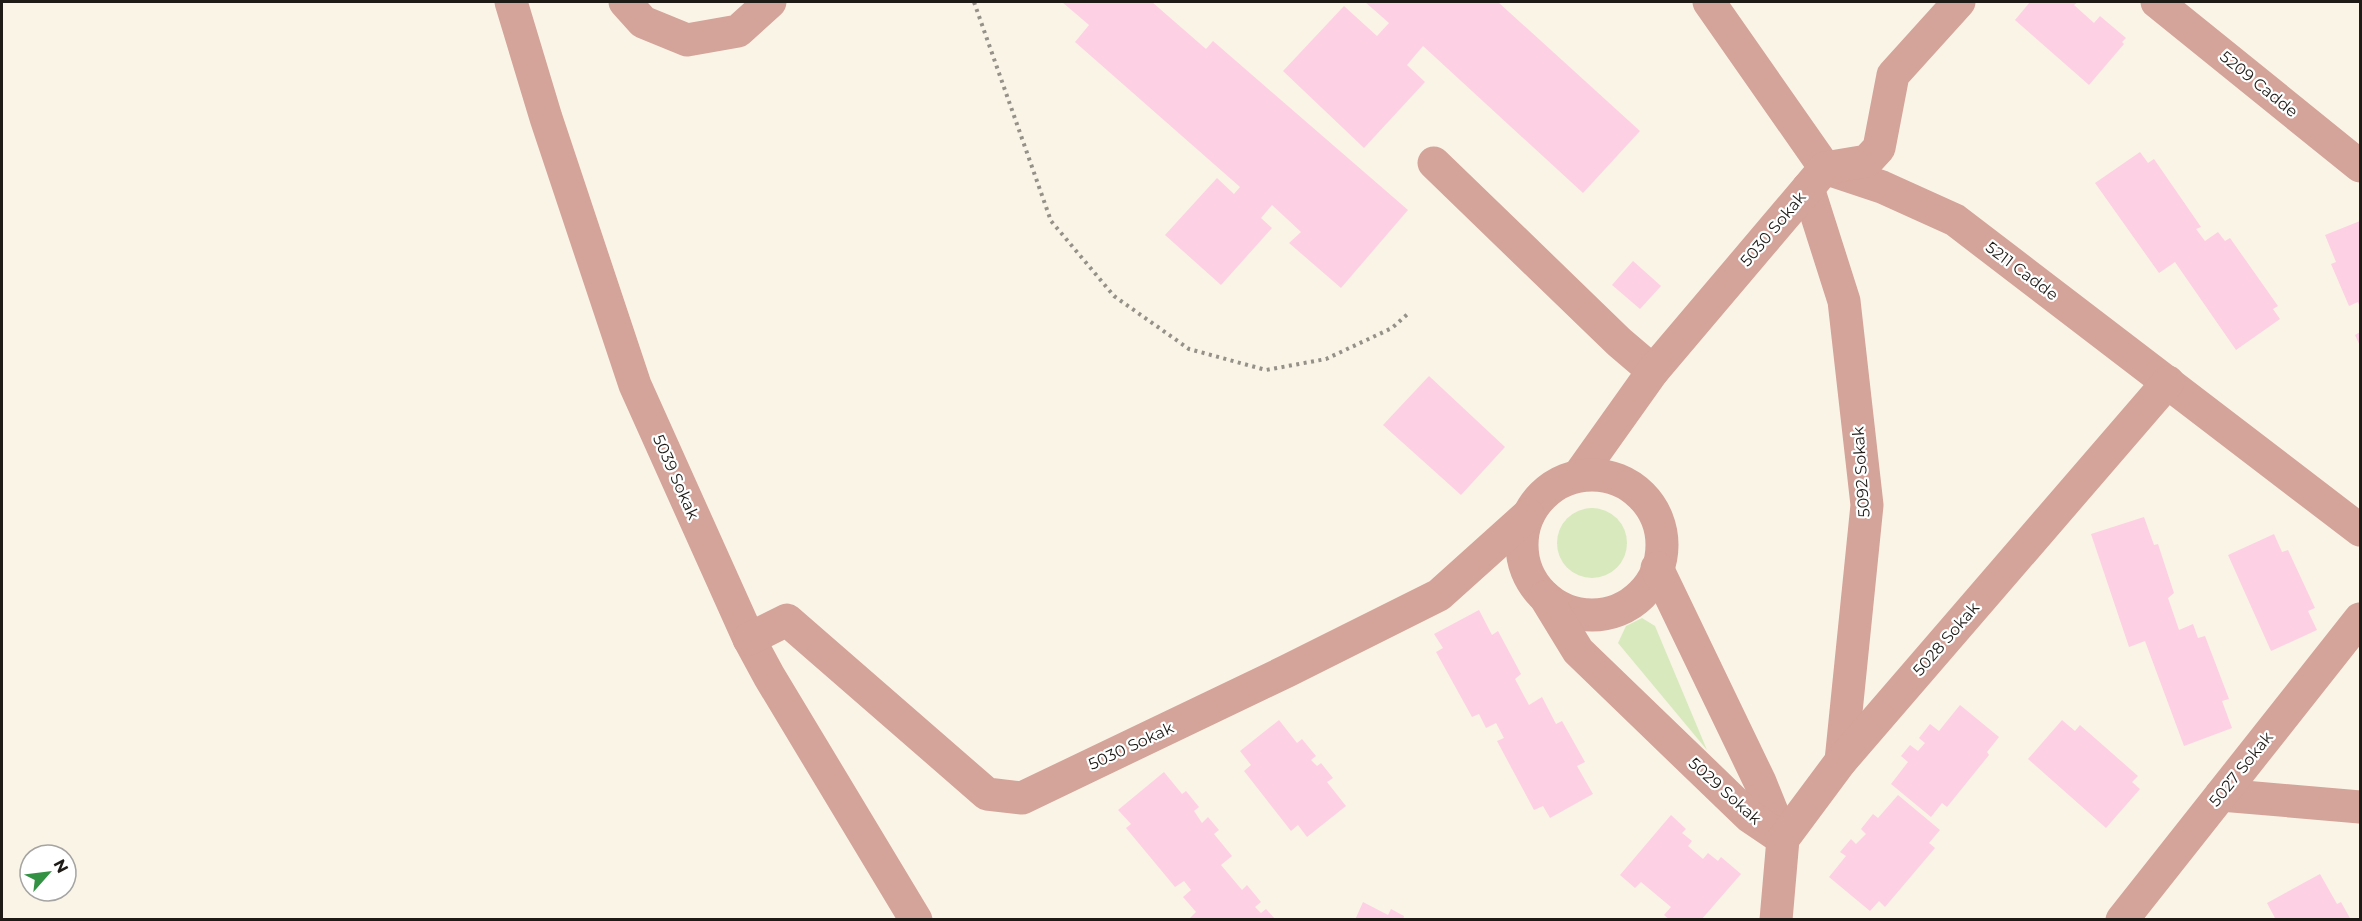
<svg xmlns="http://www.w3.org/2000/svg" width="2362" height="921" viewBox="0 0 2362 921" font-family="Montserrat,sans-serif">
  <rect width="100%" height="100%" fill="#faf4e7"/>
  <g fill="#d8e9bd">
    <circle cx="1592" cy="543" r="35"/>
    <polygon points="1642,618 1655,626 1707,750 1618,643 1626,626"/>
  </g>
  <g fill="#fed0e4">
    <polygon points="1062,2 1152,2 1206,49 1213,41 1408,210 1341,288 1289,243 1301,232 1272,205 1261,218 1272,228 1221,285 1165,235 1217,178 1234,194 1240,187 1075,42 1089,25"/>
    <polygon points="1365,2 1498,2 1640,131 1583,193 1423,46 1407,65 1425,82 1364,148 1283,71 1344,6 1377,36 1389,23"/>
    <polygon points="2030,2 2078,2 2074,5 2094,23 2100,16 2126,38 2122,42 2124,44 2089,85 2015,20"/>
    <polygon points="2140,152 2148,163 2154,159 2201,227 2196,229 2205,241 2218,232 2225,241 2230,238 2278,306 2273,309 2280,319 2236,350 2175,262 2159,273 2095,183"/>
    <polygon points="2360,221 2360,308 2358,302 2349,306 2331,264 2336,262 2325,235"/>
    <polygon points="1633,261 1661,286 1640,309 1612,285"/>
    <polygon points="2360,332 2360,346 2355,335"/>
    <polygon points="1429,376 1505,447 1461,495 1383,425"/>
    <polygon points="2144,517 2154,545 2158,544 2174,593 2168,598 2179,630 2193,624 2198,638 2205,636 2229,699 2222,701 2232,728 2184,746 2145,641 2129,647 2091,534"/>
    <polygon points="2274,534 2282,552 2288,550 2315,608 2308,611 2317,630 2271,651 2228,555"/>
    <polygon points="1479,610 1492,635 1498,631 1521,674 1515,679 1529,705 1542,697 1556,724 1562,721 1585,762 1577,766 1593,794 1550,818 1543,806 1534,810 1497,741 1504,738 1496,723 1486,728 1479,714 1472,717 1436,652 1443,648 1434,634"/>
    <polygon points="1960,705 1999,737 1987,752 1989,755 1947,807 1942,803 1931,817 1891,784 1908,762 1901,756 1910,745 1918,751 1925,743 1919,738 1930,724 1939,731"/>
    <polygon points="1279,720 1297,743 1302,739 1316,756 1311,760 1317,766 1321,763 1333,778 1327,782 1346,806 1307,837 1298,825 1291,831 1244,771 1251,765 1240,751"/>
    <polygon points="2062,720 2075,731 2080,725 2138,776 2132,782 2140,789 2106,828 2028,759"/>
    <polygon points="1164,772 1182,794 1186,791 1199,807 1194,811 1202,823 1208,817 1219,830 1214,834 1232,856 1221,865 1242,890 1247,885 1261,902 1255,907 1261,913 1266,909 1276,920 1190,918 1196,912 1183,897 1191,890 1184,881 1175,887 1126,828 1131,824 1118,810"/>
    <polygon points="1898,795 1940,830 1929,843 1935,848 1885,907 1879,901 1870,911 1829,877 1846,856 1840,852 1851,839 1856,844 1866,834 1861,829 1873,814 1878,818"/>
    <polygon points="1671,815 1686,829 1682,833 1692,841 1688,846 1703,859 1708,853 1718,861 1721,857 1741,874 1701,920 1670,920 1664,915 1671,907 1641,882 1635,888 1620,875"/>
    <polygon points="2320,874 2337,904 2341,902 2351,920 2276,920 2267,903"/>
    <polygon points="1363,902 1388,915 1391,909 1404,916 1403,920 1355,920"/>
  </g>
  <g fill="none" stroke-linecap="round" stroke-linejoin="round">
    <polyline stroke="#959088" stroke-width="4" stroke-dasharray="3 4.5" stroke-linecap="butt" points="974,2 1051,221 1114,296 1189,349 1266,370 1326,359 1392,328 1410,312"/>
    <g stroke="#d4a399" stroke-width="33">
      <polyline points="511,2 546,118 635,385 749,639 769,676 916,920"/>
      <polyline points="625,2 643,22 687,40 738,31 770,2"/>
      <polyline points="1709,2 1825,168 1882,187 1955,220 2360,530"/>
      <polyline points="2157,2 2360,166"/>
      <polyline points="1434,163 1619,342 1653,371"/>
      <polyline points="1808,188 1844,301 1867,505 1841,761"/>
      <polyline points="1579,475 1653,371 1825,168 1867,161 1879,148 1893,75 1959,2"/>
      <circle cx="1592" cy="545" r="70"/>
      <polyline points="1657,568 1760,782 1783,839"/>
      <polyline points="1545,597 1578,651 1749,816 1783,839"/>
      <polyline points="749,639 787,620 987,794 1022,798 1287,671 1439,595 1528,515"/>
      <polyline points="2221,795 2360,807"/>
      <polyline points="1776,920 1783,839 1841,761 2168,382"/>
      <polyline points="2122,920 2360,619"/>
    </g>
  </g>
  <g text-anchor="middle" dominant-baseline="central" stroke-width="4.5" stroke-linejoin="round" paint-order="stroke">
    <g font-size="16" fill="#1e1b17" stroke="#fff">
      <text transform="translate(2259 84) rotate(39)">5209 Cadde</text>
      <text transform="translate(1773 229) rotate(-50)">5030 Sokak</text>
      <text transform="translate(2022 271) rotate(37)">5211 Cadde</text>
      <text transform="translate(1861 472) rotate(-94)">5092 Sokak</text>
      <text transform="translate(676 477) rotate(66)">5039 Sokak</text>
      <text transform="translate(1946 639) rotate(-49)">5028 Sokak</text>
      <text transform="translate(1131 746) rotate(-25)">5030 Sokak</text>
      <text transform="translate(2241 769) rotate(-51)">5027 Sokak</text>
      <text transform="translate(1725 791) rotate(42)">5029 Sokak</text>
    </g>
  </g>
  <rect width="2362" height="921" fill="none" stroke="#1e1b17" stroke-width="6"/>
  <g transform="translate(48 873) rotate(62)"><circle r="28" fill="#ffffff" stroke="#a5a4a2" stroke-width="1.5"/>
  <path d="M0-4.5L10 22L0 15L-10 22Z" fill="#339144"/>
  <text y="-9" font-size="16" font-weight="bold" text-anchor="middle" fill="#1e1b17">N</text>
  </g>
</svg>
